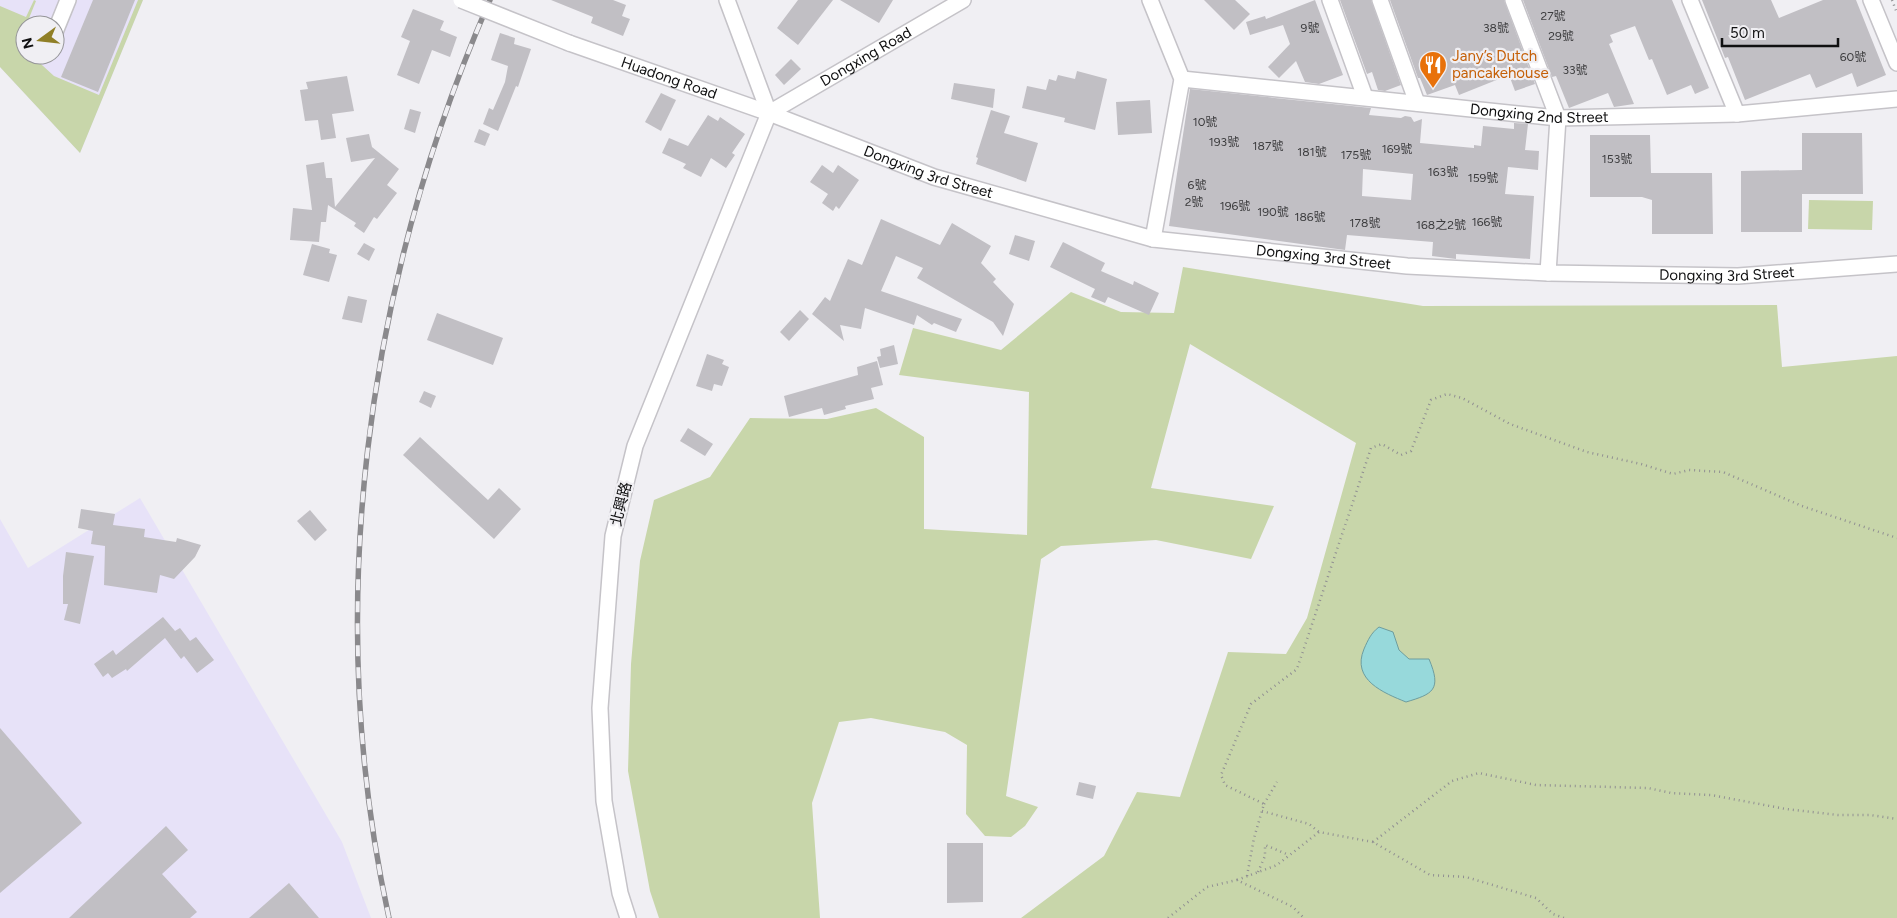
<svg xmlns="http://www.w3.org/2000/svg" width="1897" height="918" viewBox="0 0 1897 918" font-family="Figtree,'Noto Sans TC',sans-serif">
  <rect width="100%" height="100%" fill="#f0eff3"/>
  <g fill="#e7e2f8" fill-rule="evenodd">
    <path d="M0,0H143L80,153L0,67ZM25,25H55V55H25Z"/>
    <polygon points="140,498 342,842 371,918 0,918 0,519 28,568"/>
  </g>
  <g fill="#c8d6aa">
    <polygon points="34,0 36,1 19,43 25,49 25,55 31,55 54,76 99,95 138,0 143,0 80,153 0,67 0,6 26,17"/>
    <polygon points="1809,200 1873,201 1872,230 1808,229"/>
    <polygon points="1183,267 1423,306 1777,305 1782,367 1897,356 1897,918 1021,918 1104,856 1137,792 1180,797 1228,652 1286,654 1307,618 1356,443 1190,344 1151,488 1274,506 1251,559 1156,540 1061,546 1041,559 1006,796 1038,807 1025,826 1011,837 985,836 966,814 967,745 945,732 871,718 839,722 812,803 820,918 659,918 650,891 628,771 631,664 640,561 654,500 710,477 750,418 827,419 876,408 924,437 924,529 1027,535 1029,392 899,375 913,328 1001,350 1071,292 1121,312 1174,313"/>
  </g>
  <path fill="#97d9db" stroke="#6e9d9e" d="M1379,627L1393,632L1399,650L1409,659H1429C1442,690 1433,694 1406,702C1384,693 1351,680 1364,649C1368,640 1371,633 1379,627Z"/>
  <g fill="#c1bfc4" fill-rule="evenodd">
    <polygon points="93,0 135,0 98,92 61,77"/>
    <polygon points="551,0 613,0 626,5 622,16 630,19 623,36 591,23 593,17"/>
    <polygon points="798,0 833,0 798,45 777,28"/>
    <polygon points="840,0 893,0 879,23"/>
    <polygon points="1204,0 1235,0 1250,14 1234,30"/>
    <polygon points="1315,0 1343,75 1319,84 1305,82 1296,61 1279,78 1268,67 1290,44 1283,25 1250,35 1246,22 1265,16 1266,19"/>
    <polygon points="1340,0 1371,0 1401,85 1385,91 1378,90 1372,72 1367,74"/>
    <polygon points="1390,0 1504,0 1535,84 1515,91 1509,75 1459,95 1455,85 1427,95 1420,78 1418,78"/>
    <polygon points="1523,0 1672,0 1709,88 1695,94 1691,85 1667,95 1652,59 1649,60 1635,26 1610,35 1613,42 1609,44 1634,104 1614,107 1608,93 1569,108 1556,76 1552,77"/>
    <polygon points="1702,0 1771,0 1779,18 1823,0 1856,0 1886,75 1857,87 1852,73 1816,88 1810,74 1745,100 1728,57 1725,58"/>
    <polygon points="413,9 444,21 440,30 457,37 450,57 432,50 419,84 397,75 410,41 401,37"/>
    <polygon points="500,33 515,38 514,44 531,49 518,87 516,86 498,131 483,124 489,108 493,110 505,82 508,66 491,60"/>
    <polygon points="791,59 801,69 784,85 775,75"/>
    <polygon points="1077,71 1107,79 1095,130 1064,122 1065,118 1022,108 1027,86 1046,90 1049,79 1056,81 1058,75 1075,79"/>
    <polygon points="347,76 354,111 332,114 336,138 321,140 318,120 305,121 300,90 308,89 306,82"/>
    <polygon points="954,83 995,89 993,108 951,99"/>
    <path d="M1190,89L1371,108L1369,115L1401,118L1405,116L1411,117L1414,122L1422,119L1420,143L1474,148V145L1481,146L1483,126L1514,129V123L1528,124L1525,150L1539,151L1538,170L1508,167L1505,194L1534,196L1530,259L1456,254V259L1432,256L1433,242L1347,235L1345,250L1169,226ZM1363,169L1413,174L1411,200L1362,196Z"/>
    <polygon points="661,93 676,100 661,131 645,122"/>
    <polygon points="1150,100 1152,133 1118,135 1116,102"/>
    <polygon points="410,109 421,112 415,133 404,129"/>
    <polygon points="991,110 1010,116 1004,133 1038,143 1026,182 976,164 978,158 976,157"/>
    <polygon points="708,115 718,121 720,117 745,134 732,153 735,155 726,168 711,158 701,177 683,168 686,164 662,153 669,138 688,146"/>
    <polygon points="479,129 490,134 485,146 474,142"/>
    <polygon points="1802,133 1862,133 1863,194 1802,194 1802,232 1741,232 1741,171 1802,170"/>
    <polygon points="369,134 372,147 399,169 387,185 397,193 377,219 374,217 364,233 354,226 356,223 328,205 326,222 321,222 319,242 290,240 293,208 312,210 306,165 324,162 326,178 332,178 335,207 375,158 351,162 346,138"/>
    <polygon points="1590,135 1650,135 1651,173 1712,173 1713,234 1652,234 1652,200 1642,197 1590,197"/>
    <polygon points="822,165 833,173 838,165 859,180 839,209 836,206 833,211 822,203 828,194 810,182"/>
    <polygon points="881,219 940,245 952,223 991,246 981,263 996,279 993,282 1014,304 1003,336 993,322 917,278 923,268 896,256 881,291 962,319 956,332 934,323 932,325 917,315 914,325 865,308 861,329 840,325 844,341 812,314 825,297 830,301 848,259 862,265"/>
    <polygon points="1015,235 1035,241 1029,261 1009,254"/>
    <polygon points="1063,242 1105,263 1101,271 1133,285 1134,281 1159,293 1149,315 1108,297 1105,303 1091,297 1095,289 1050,267"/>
    <polygon points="364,243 375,249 369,261 357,254"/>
    <polygon points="312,244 330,249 329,253 337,255 329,282 303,275"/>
    <polygon points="348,296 367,300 362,323 342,319"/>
    <polygon points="800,310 809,319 789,341 780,332"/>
    <polygon points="437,313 503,338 493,365 427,340"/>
    <polygon points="894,345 898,364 880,368 877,357 881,356 880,349"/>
    <polygon points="707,354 724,360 722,364 729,367 722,386 714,384 712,391 696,386"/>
    <polygon points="877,361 883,385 871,388 874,399 845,406 846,409 824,415 822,408 789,417 784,396 858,375 857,367"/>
    <polygon points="424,391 436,396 431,408 419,402"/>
    <polygon points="688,428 713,444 705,456 680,441"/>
    <polygon points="420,437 488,500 499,488 521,509 494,539 403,455"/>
    <polygon points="81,509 115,514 113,525 145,529 144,537 176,542 177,538 201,545 195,557 174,579 160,575 157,593 104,585 105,546 91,544 93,531 78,528"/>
    <polygon points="310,510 327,530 315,541 297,521"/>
    <polygon points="66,552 94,556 80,624 64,620 68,604 63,604 63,576"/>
    <polygon points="163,617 175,631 180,628 190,641 196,637 214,660 197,673 184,656 181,659 165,638 127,671 126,669 112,678 108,673 103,677 94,664 113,650 116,655"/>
    <polygon points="0,728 82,823 0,893"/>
    <polygon points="1079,782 1096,786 1093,799 1076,795"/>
    <polygon points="166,826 188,850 162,874 197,912 190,918 69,918"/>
    <polygon points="947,843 983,843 983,902 947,903"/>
    <polygon points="289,883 319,918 249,918"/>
  </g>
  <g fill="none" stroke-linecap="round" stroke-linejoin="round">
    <defs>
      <g id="minor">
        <polyline points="727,0 769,113"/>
        <polyline points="1150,0 1182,79 1153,239"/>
        <polyline points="1330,0 1365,97"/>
        <polyline points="1380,0 1417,103"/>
        <polyline points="1513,0 1558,118 1548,273"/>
        <polyline points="1690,0 1737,114"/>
        <polyline points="1871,0 1897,63"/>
        <polyline points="55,32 68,0"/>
        <path id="s1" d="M569,43L769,113L934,177L1153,239L1407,266L1548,273L1738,276L1897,264"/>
        <path id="s2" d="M1182,79L1558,118L1737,114L1897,99"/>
        <path id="s3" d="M769,113L963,0"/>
        <polyline points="628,918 620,893 604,801 600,708 613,536 635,446 769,113"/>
      </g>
    </defs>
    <use href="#minor" stroke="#c5c3c8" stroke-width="18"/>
    <g stroke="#908f92" stroke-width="2.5" stroke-dasharray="1 4" stroke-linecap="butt">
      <polyline points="1892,0 1897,13"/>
      <polyline points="1264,804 1277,782"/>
      <polyline points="1262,811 1309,824 1319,832"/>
      <polyline points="1373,842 1452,781 1479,773 1536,785 1648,788 1671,793 1711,795 1786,809 1838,815 1870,815 1897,819"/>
      <polyline points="1258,872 1265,856 1265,845 1289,855"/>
      <polyline points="1247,876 1254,838 1264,804 1225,785 1221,775 1251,704 1297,669 1371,448 1382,444 1401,455 1411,451 1431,400 1447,394 1462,398 1510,424 1587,452 1641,464 1673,474 1689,470 1723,472 1802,506 1897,538"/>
      <polyline points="1237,880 1277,865 1319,832 1373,842 1430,875 1466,877 1536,898 1553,914 1564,918"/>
      <polyline points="1168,918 1207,887 1237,880 1293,907 1304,918"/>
    </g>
    <use href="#minor" stroke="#fff" stroke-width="15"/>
    <defs>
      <path id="rail" d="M389,918C322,611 365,286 490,0"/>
    </defs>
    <use href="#rail" stroke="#8a898c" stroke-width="5.5"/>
    <use href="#rail" stroke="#f0eff3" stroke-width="4" stroke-dasharray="11" stroke-linecap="butt"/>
    <defs>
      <polyline id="minor-bridge" points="461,0 569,43"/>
    </defs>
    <use href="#minor-bridge" stroke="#c5c3c8" stroke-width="18" stroke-linecap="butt"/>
    <use href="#minor-bridge" stroke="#fff" stroke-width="15"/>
  </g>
  <defs>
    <symbol id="restaurant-pin" viewBox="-11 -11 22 30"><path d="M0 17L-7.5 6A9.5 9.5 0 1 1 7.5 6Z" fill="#e8710a" stroke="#f0eff3"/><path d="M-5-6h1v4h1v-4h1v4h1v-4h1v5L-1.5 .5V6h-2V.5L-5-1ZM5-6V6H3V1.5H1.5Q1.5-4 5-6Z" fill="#fff"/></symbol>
  </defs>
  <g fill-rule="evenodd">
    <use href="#restaurant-pin" x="1417" y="49" width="32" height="43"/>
  </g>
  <g text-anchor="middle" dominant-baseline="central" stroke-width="4.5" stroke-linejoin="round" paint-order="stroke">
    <g font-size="12" fill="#3c3c3e">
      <text x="1553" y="16">27號</text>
      <text x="1310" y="28">9號</text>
      <text x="1496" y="28">38號</text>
      <text x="1561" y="36">29號</text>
      <text x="1853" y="57">60號</text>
      <text x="1575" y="70">33號</text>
      <text x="1205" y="122">10號</text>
      <text x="1224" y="142">193號</text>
      <text x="1268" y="146">187號</text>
      <text x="1397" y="149">169號</text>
      <text x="1312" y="152">181號</text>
      <text x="1356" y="155">175號</text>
      <text x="1617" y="159">153號</text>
      <text x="1443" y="172">163號</text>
      <text x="1483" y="178">159號</text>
      <text x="1197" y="185">6號</text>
      <text x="1194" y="202">2號</text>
      <text x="1235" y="206">196號</text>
      <text x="1273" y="212">190號</text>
      <text x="1310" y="217">186號</text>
      <text x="1487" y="222">166號</text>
      <text x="1365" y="223">178號</text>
      <text x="1441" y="225">168之2號</text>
    </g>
    <g font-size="15" fill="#c56008" stroke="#f0eff3" text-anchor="start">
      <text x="1452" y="56">Jany’s Dutch<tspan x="1452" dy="17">pancakehouse</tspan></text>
    </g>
    <g font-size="15" fill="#101011" stroke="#f0eff3">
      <text stroke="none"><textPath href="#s3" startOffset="112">Dongxing Road</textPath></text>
      <text stroke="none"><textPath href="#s1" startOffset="106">Huadong Road</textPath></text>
      <text stroke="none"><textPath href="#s2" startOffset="359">Dongxing 2nd Street</textPath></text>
      <text stroke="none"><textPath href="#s1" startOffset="382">Dongxing 3rd Street</textPath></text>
      <text stroke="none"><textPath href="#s1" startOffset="788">Dongxing 3rd Street</textPath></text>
      <text stroke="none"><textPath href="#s1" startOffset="1192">Dongxing 3rd Street</textPath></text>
      <text transform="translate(621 504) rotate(-76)">北興路</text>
    </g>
  </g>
  <g transform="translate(40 40) rotate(255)"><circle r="24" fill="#f0eff3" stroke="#969699"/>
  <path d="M0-4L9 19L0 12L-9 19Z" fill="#907f26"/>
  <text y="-8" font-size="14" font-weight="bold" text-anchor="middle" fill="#101011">N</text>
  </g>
  <path d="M1722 38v8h116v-8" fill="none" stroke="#101011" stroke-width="2.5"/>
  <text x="1730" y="38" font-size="15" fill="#101011" stroke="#f0eff3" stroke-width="4" paint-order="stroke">50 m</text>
</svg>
